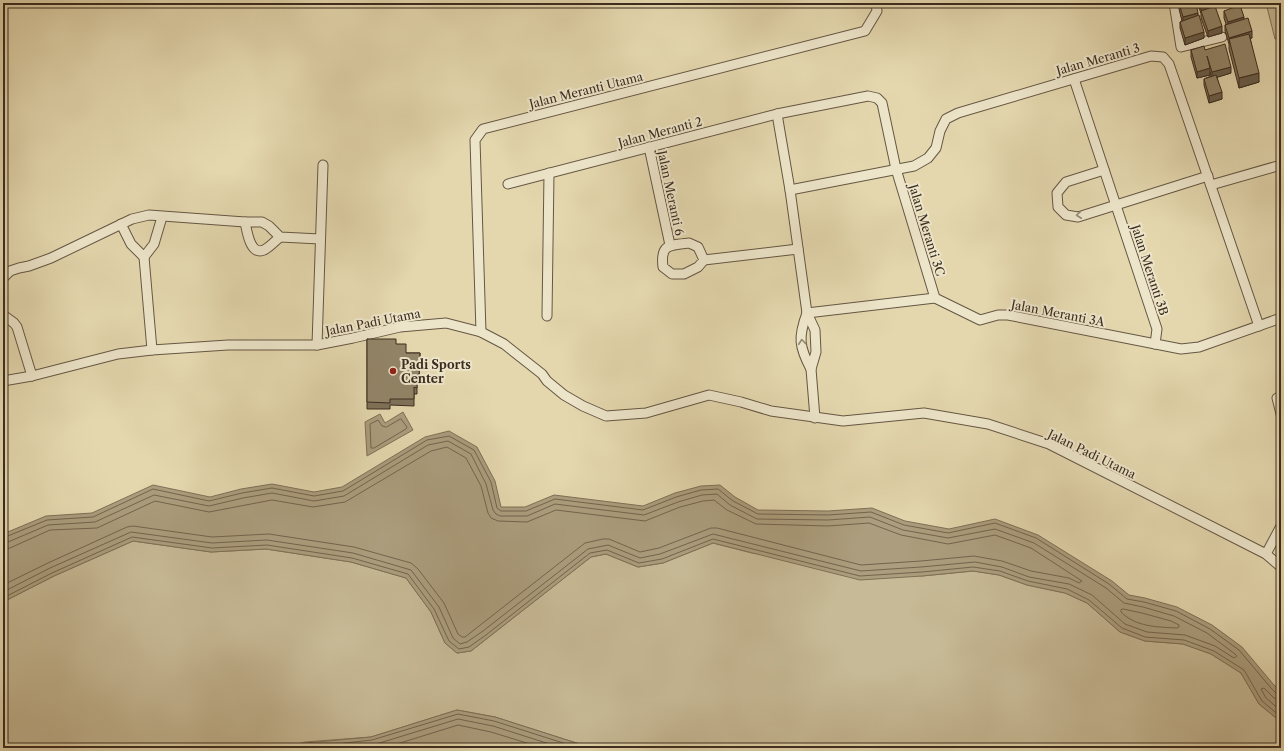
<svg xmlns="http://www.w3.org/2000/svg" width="1284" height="751" viewBox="0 0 1284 751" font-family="'Libre Caslon Text',serif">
  <rect width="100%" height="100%" fill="#e4d7ae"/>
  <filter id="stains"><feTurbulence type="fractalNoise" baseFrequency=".005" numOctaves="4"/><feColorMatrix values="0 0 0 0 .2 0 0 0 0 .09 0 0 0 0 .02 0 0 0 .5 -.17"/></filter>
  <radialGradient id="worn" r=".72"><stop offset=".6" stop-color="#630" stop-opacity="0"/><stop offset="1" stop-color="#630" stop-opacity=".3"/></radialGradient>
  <g fill="#c7ba96" stroke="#81735a">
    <polygon points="1266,3 1281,3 1281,39 1275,39"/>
    <polygon points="133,541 211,552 266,549 351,562 406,578 431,612 445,643 457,653 471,651 591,557 606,554 638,567 663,563 713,543 752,553 922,576 973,571 999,575 1027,585 1065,593 1087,603 1120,632 1145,641 1183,644 1211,654 1241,673 1259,704 1281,722 1281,748 592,748 495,717 457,710 371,737 305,742 284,748 3,748 3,602 54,576"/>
  </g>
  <g fill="#ab9d7d" stroke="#7e7057">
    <polygon points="403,412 413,430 367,456 365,422 380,414 385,423"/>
    <polygon points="449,431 477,447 495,481 501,507 525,507 554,495 643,506 675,493 701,486 720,485 735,497 758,510 828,511 872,508 905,521 949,529 995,519 1038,535 1112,581 1129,595 1145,598 1177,607 1212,625 1242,647 1274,685 1281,692 1281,722 1259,704 1241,673 1211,654 1183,644 1145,641 1120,632 1087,603 1065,593 1027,585 999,575 973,571 922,576 860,580 713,543 663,563 638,567 606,554 591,557 471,651 457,653 445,643 431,612 406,578 351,562 266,549 211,552 133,541 54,576 3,602 3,534 46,516 92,513 153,485 210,497 241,489 272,484 314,492 342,487 425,437"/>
    <polygon points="457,710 495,717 592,748 284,748 305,743 371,737"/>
  </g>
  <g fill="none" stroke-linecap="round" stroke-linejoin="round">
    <g stroke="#73644e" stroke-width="1">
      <polygon points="401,419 407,427 406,429 374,448 371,448 370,424 378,420 382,426 386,427"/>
      <polyline points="3,538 47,520 93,517 153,489 209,501 242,493 272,488 314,496 343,491 427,440 449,436 474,450 491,482 497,508 501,511 526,511 555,499 643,510 676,497 701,490 718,489 733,501 758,514 828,515 871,512 904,525 948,533 995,523 1036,538 1109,584 1127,599 1144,602 1176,611 1210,629 1239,650 1271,688 1277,694 1281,695"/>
      <polyline points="3,543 8,542 48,525 95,522 154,495 209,506 243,498 272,493 314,501 344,496 428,445 448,441 471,454 486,484 493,510 496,514 500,516 527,516 555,504 644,515 678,502 702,495 717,494 730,505 757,519 828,520 870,517 903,530 948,538 995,529 1034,543 1106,588 1124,603 1143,607 1174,616 1207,633 1235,654 1237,656 1234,658 1215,646 1185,635 1147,632 1125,624 1092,595 1069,584 1029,577 1002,567 975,562 921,567 861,571 713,534 660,554 640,558 608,545 588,549 483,631 467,642 460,644 453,638 439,607 411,570 353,553 267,540 212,543 131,532 50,568 3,592"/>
      <polyline points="3,549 10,548 50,530 97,528 155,501 209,512 272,500 313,507 345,502 431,451 447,447 466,458 481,486 488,513 491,518 498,521 527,522 556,510 645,521 680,507 703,501 714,500 727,510 756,524 828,526 869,523 901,535 948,544 995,535 1031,548 1082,581 1079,583 1069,578 1031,571 1002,561 974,556 921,561 861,565 717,528 711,528 659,548 640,552 609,539 603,539 585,543 479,626 465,637 462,637 458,634 444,603 418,569 411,563 354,547 269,534 212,537 133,526 127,527 48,563 3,585"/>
      <polyline points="3,598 52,573 132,537 212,548 267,545 352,558 408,574 434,609 449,641 459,649 469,647 486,635 590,553 607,550 639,563 662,559 713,539 860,576 922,572 973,567 1000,571 1028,581 1067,589 1089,600 1122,628 1145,637 1184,640 1214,651 1244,670 1262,701 1281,717"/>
      <path d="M1123,609L1142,613L1171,621L1179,625V627L1177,628C1157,627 1136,627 1121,612V610Z"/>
      <polyline points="1281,700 1274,698 1264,688 1261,689 1266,698 1281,711"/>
      <polyline points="300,748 372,740 458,714 494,721 579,748"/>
      <polyline points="344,748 373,745 458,719 493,726 562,748"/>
      <polyline points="384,748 458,725 491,732 543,748"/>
    </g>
    <defs>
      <g id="street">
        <polyline points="1174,3 1181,47 1222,37"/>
        <polyline points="1074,79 1157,329 1155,344"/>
        <polyline points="777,114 790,190 807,313 815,330 816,352 811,369 815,418"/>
        <polyline points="649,147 670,245"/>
        <polyline points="1104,170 1066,182 1057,193 1058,207 1066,215 1078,217 1208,176"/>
        <polyline points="508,184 777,114 868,96 877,98 882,103 896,169 935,298"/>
        <polyline points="1211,185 1281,165"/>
        <polyline points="790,190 914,166 928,158 936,148 940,131 946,119 958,113 1151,56 1163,57 1169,64 1259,326"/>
        <path d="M245,222C247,231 250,256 264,250C270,247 275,241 280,237"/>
        <polyline points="121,224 131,244 144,257 154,244 162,217"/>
        <path d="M689,243L698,247L704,260L698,267L684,274H672L663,267C660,244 670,245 689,243Z"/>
        <polyline points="144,257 152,350"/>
        <polyline points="704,260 798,249"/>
        <polyline points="3,278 10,271 19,268 29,266 51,258 132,219 149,215 245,222 262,222 269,226 280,237 320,239"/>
        <polyline points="807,313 935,298 980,320 998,315 1008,315 1181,349 1199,347 1281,318"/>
        <path d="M807,313C798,337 799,347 811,369"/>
        <polyline points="3,315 14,323 17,327 32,376"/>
        <polyline points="547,316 549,173"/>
        <polyline points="481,332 475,140 483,129 865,31 877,11 876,3"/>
        <polyline points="317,345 323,165"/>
        <polyline points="3,381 32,376 118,354 152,350 228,345 317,345 353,338 400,327 446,323 481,332 504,344 542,374 547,381 564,395 583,406 606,416 646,413 709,395 741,402 771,411 843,421 924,413 988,424 1049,444 1266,554 1281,567"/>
        <polyline points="1277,398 1281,414"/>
        <polyline points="1266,554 1281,526"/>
      </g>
    </defs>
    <use href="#street" stroke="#655743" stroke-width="11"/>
    <use href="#street" stroke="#ede5ca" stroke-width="9"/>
  </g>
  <g fill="#7e725a" stroke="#3b2c1f">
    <polygon points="1179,3 1198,16 1204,38 1185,45 1180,28 1180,22 1182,21 1179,9"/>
    <polygon points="1197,3 1220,3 1220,6 1215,8 1222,33 1208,37 1201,18 1201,13"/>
    <polygon points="1224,11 1244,19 1252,38 1250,38 1259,82 1239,88 1229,49 1229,44 1225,31 1225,25 1226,24 1224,18"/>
    <polygon points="1191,50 1205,50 1231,73 1217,77 1222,99 1209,103 1204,85 1204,79 1211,76 1210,72 1210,75 1197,78 1191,57"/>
    <polygon points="367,339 396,344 406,353 420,353 419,382 417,382 417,394 414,394 414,406 390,405 390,409 367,409"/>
  </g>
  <g fill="#675d4a" stroke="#3b2c1f">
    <polygon points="1211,3 1220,3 1220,6 1202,13 1201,11 1201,13 1201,7"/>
    <polygon points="1198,13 1198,19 1183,23 1183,17"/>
    <polygon points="1244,17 1244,23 1228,29 1228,22"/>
    <polygon points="1222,26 1222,33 1208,37 1208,31"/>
    <polygon points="1252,31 1252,38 1230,44 1229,38"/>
    <polygon points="1204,32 1204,38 1185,45 1185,38"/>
    <polygon points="1231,67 1231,73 1212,79 1212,72"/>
    <polygon points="1210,68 1210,75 1197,78 1197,72"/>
    <polygon points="1259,73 1259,82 1239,88 1239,78"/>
    <polygon points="1222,92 1222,99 1209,103 1209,96"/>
  </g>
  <g fill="#938569" stroke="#3b2c1f">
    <polygon points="1179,3 1196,3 1198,13 1183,17"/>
    <polygon points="1199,3 1211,3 1201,7"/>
    <polygon points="1240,5 1244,17 1228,22 1224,11"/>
    <polygon points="1215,6 1222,26 1208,31 1201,11"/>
    <polygon points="1199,15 1204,32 1185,38 1180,22"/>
    <polygon points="1248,18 1252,31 1229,38 1225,25"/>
    <polygon points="1249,34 1259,73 1239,78 1229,39"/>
    <polygon points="1225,44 1231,67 1212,72 1207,56 1210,68 1197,72 1191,50 1204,46 1205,50"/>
    <polygon points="1216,75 1222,92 1209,96 1204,79"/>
    <polygon points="367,339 396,339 396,344 406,344 406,353 420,353 419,375 417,375 417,388 414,387 414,399 390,399 390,403 367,402"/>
  </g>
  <defs><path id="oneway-chevron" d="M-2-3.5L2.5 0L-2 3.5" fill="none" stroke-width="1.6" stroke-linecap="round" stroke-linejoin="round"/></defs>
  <g stroke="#948874">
    <use href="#oneway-chevron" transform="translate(1079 215) rotate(174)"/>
    <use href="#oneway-chevron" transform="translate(802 342) rotate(-95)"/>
  </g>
  <circle fill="#8f2418" stroke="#ede5ca" stroke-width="1.5" cx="393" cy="371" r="4"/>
  <g text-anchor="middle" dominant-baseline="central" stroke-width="4" stroke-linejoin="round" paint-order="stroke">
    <g font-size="12" fill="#3b2c1f" stroke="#ede5ca">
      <text transform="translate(1098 59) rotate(-16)">Jalan Meranti 3</text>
      <text transform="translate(586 90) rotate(-14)">Jalan Meranti Utama</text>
      <text transform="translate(660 132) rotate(-15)">Jalan Meranti 2</text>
      <text transform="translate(671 193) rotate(78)">Jalan Meranti 6</text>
      <text transform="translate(927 230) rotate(73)">Jalan Meranti 3C</text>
      <text transform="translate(1150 270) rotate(72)">Jalan Meranti 3B</text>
      <text transform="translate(1058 313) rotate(11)">Jalan Meranti 3A</text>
      <text transform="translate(373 322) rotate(-11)">Jalan Padi Utama</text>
      <text transform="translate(1092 454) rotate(26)">Jalan Padi Utama</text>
    </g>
    <g font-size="12" font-weight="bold" fill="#3b2c1f" stroke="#ede5ca" text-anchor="start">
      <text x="401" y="364">Padi Sports<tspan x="401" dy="14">Center</tspan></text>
    </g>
  </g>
  <rect width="1284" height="751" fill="none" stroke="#e4d7ae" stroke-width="16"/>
  <rect x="4" y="4" width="1276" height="743" fill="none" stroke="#3b2c1f" stroke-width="2"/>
  <rect x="8" y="8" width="1268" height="735" fill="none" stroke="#3b2c1f"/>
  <rect width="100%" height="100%" filter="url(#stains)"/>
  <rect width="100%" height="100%" fill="url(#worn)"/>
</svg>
